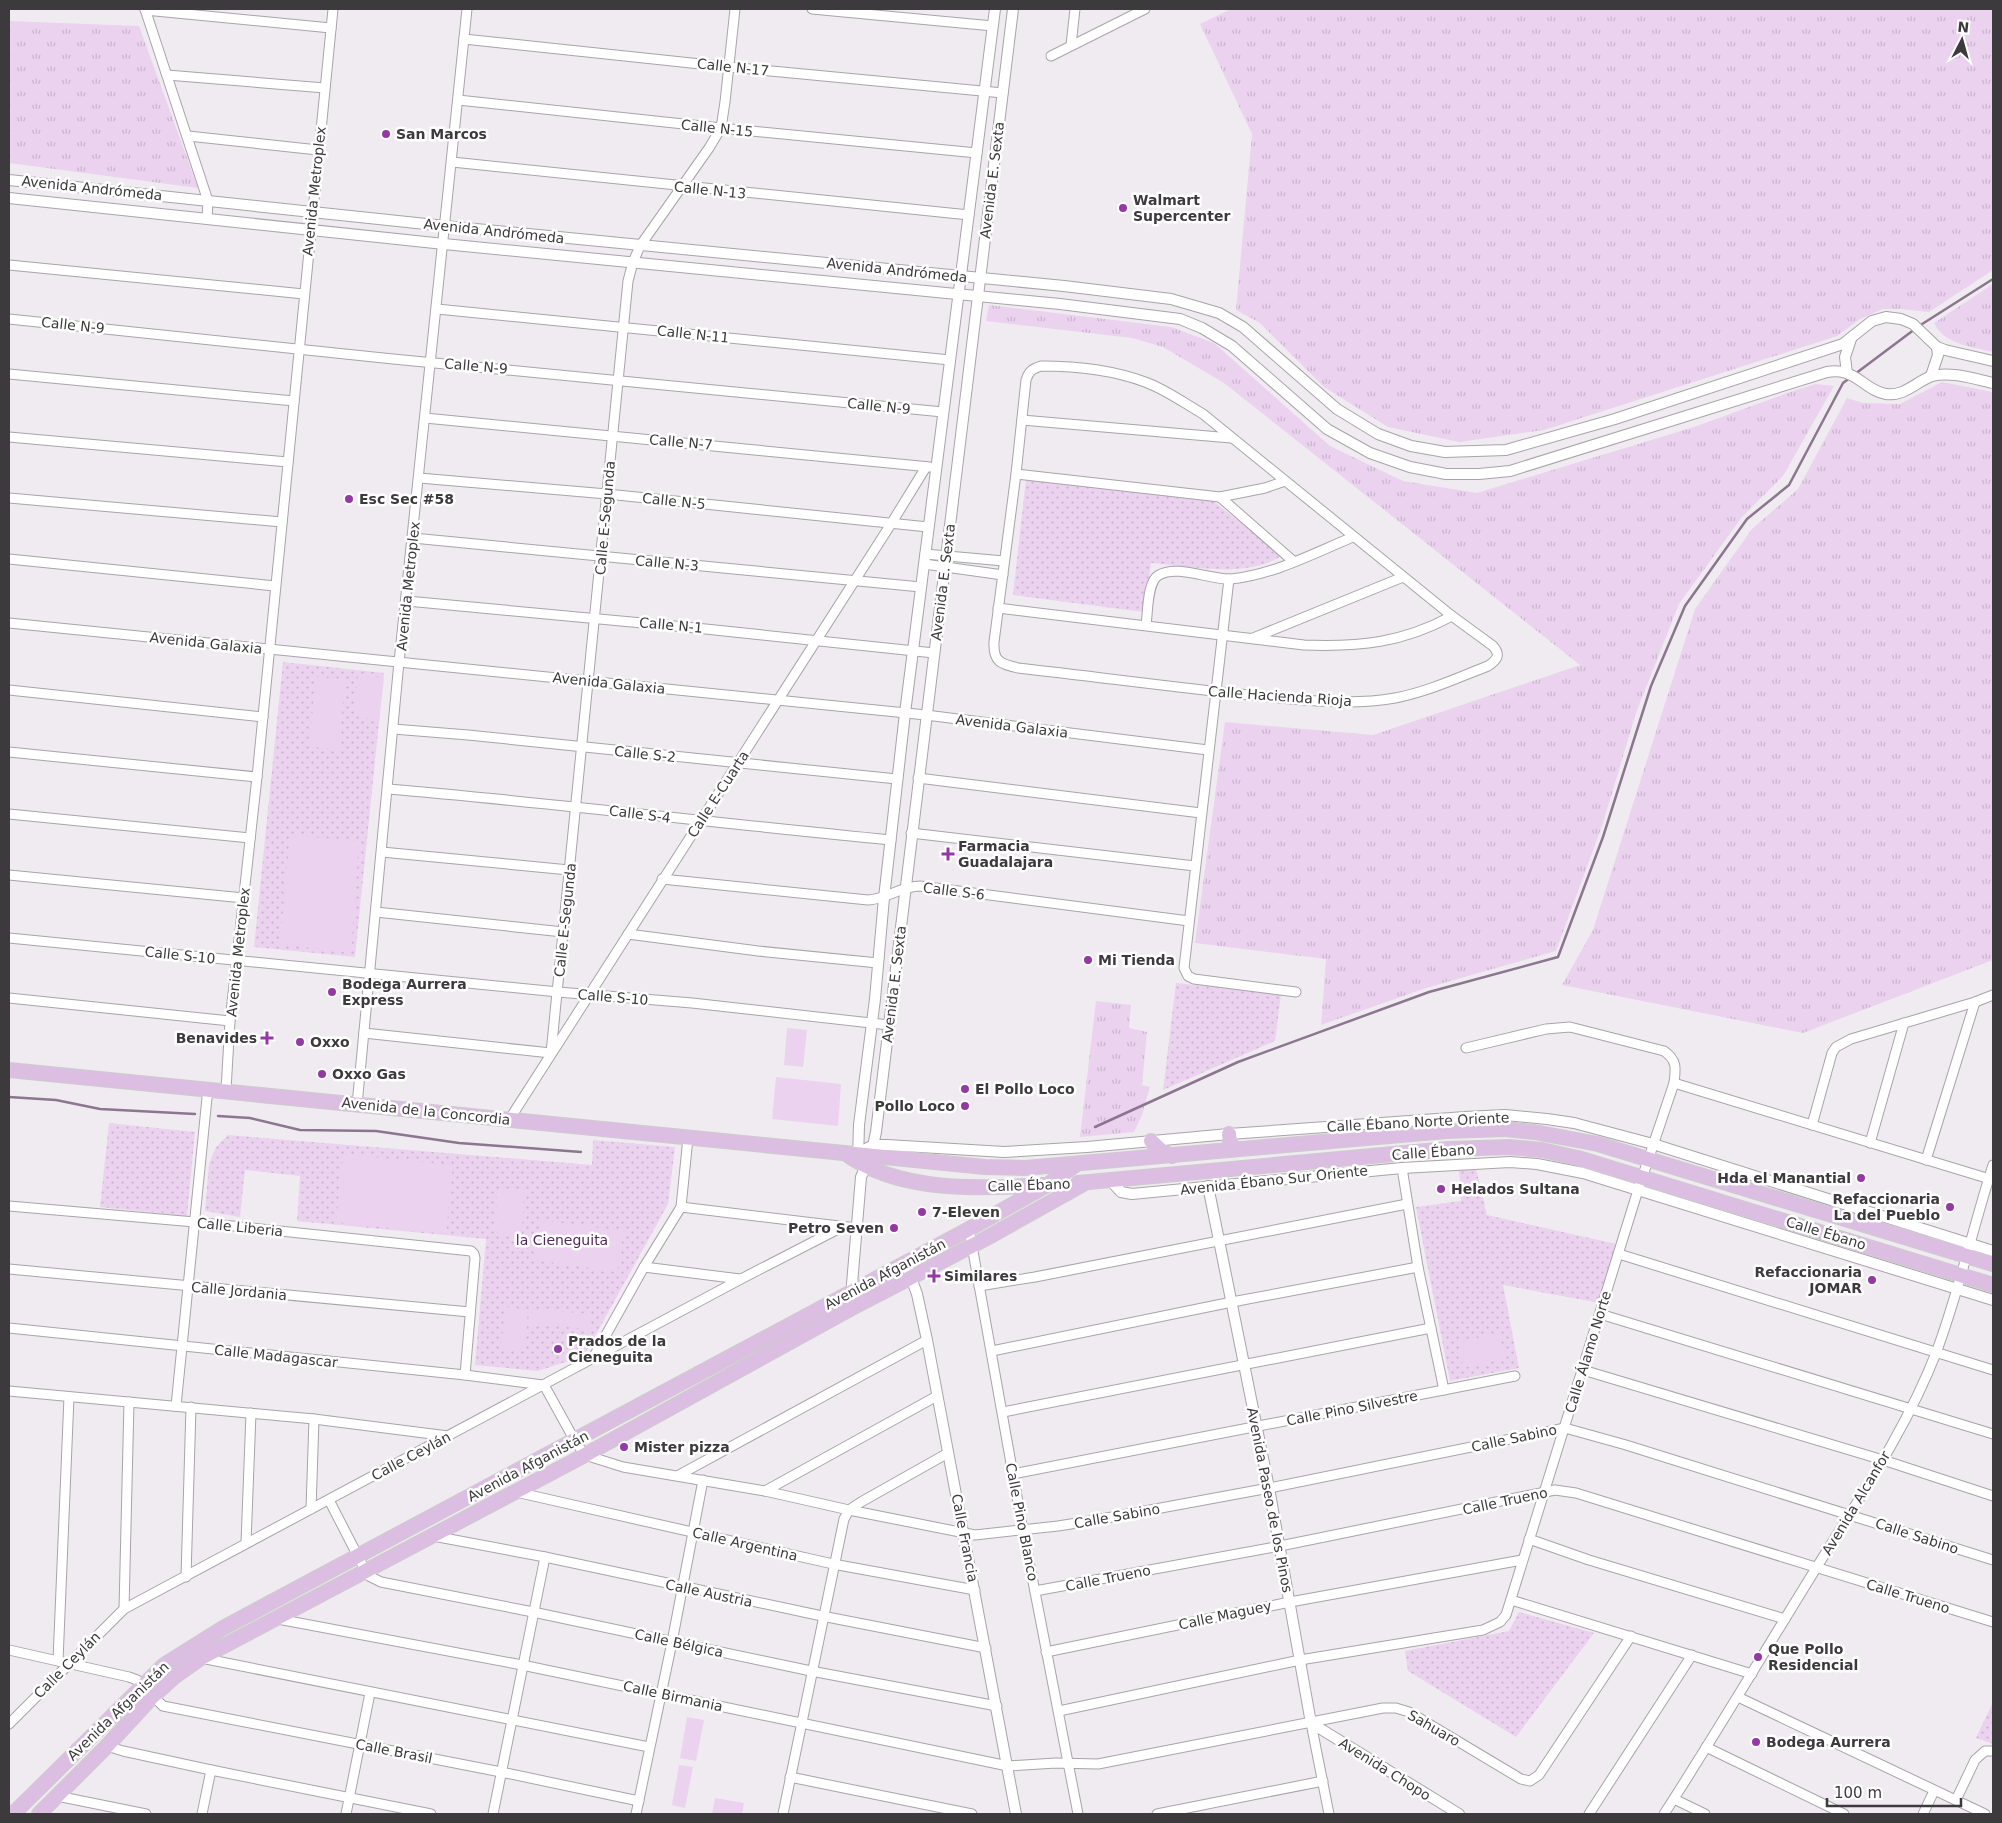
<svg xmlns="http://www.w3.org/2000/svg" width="2002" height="1823" viewBox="0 0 2002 1823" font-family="'DejaVu Sans',sans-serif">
  <defs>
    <pattern id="grass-tufts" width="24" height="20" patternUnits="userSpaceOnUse" patternTransform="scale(1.25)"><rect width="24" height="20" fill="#ebd2ef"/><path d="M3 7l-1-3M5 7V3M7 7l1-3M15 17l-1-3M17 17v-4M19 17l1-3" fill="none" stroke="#cab5ce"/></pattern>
    <pattern id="park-dots" width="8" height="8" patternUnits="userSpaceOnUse" patternTransform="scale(1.25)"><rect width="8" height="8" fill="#ebd2ef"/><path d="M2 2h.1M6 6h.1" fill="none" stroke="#cab5ce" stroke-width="1.8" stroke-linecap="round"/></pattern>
  </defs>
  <rect width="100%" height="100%" fill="#f0ebf1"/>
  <g fill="url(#grass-tufts)">
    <polygon points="1231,9 1993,9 1993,270 1929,312 1900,309 1883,309 1860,319 1837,336 1544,430 1459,442 1388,427 1324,387 1260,323 1236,310 1252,134 1200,24"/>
    <polygon points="9,21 139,26 198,188 9,163"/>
    <path d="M1993,284V352C1973,347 1943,344 1934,323Z"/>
    <polygon points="989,305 1171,327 1214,343 1330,446 1403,481 1477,493 1694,427 1796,390 1816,384 1834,386 1783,476 1742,517 1679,604 1636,713 1603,823 1556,951 1426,988 1321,1025 1326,959 1195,943 1225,722 1373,735 1580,665 1224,383 1163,347 1132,338 986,321"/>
    <polygon points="1942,382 1993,392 1993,960 1803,1033 1562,985 1593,930 1695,609 1752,529 1798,489 1847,398 1863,403 1900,404"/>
    <polygon points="1096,1001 1131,1005 1129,1028 1147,1032 1142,1085 1150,1087 1142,1115 1134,1132 1080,1137"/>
  </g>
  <g fill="url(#park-dots)">
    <path d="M1026,479L1209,498L1283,555C1246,579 1192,566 1151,563L1144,612L1013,595Z"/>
    <polygon points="283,662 384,673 355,957 254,947"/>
    <polygon points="1176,983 1281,994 1275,1041 1163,1090"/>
    <polygon points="109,1123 195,1132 187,1216 100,1207"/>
    <polygon points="228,1135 592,1165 593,1140 675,1147 668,1204 584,1356 538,1371 475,1365 486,1239 297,1221 300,1176 245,1170 240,1217 205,1211 209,1164 216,1147"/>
    <polygon points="1476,1169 1487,1215 1616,1244 1600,1303 1503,1285 1519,1368 1450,1381 1416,1207 1461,1201 1459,1170"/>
    <polygon points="1519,1612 1594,1633 1516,1737 1408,1671 1405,1651 1509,1631"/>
    <polygon points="1993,1702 1993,1744 1976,1738"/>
  </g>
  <g fill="#ebd2ef">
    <polygon points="358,675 384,678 379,720 354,716"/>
    <polygon points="315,677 345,679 339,749 310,747"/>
    <polygon points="290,835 359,841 351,953 280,944"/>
    <polygon points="787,1028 807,1030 803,1067 784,1065"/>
    <polygon points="776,1077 841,1084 838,1126 772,1119"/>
    <polygon points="343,1154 453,1165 446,1234 336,1222"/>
    <polygon points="497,1190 524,1190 522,1236 496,1234"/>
    <polygon points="540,1220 624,1231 617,1272 535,1260"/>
    <polygon points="505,1307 528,1310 525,1351 501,1348"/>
    <polygon points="532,1309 591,1314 589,1329 530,1324"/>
    <polygon points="1500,1334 1505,1359 1463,1368 1459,1341"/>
    <polygon points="687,1717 704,1720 696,1761 680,1758"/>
    <polygon points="679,1765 693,1767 685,1808 672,1805"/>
    <polygon points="715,1798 744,1803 742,1814 712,1814"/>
  </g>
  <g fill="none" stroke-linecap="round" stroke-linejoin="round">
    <g stroke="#8c758f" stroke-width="2.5">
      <polyline points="1919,326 1993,279"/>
      <polyline points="1855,374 1915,329"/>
      <polyline points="9,1097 56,1100 100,1109 195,1114"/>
      <polyline points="218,1116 250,1118 300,1130 376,1131 459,1143 581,1152"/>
      <polyline points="1095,1127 1238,1062 1429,992 1558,957 1603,837 1651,686 1685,606 1747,519 1789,485 1843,383 1851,377"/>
    </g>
    <defs>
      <g id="minor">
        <polyline points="145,9 208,201 207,219"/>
        <polyline points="812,9 993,26"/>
        <polyline points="145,10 331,28"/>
        <polyline points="464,39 729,67 1003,93"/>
        <polyline points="1071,45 1075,9"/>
        <polyline points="1051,56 1145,9"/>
        <polyline points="167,75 325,88"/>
        <polyline points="458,100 721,128 977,153"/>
        <polyline points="188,136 318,150"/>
        <polyline points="452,162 969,215"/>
        <polyline points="9,265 304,294"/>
        <polyline points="437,309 950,360"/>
        <polyline points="9,319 393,359 943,412"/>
        <path d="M1041,366C1075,366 1113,370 1145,382C1165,389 1184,403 1203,414L1452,616L1493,646C1501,655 1497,660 1488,666C1457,678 1427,692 1395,698C1350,706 1304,700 1259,696C1179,688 1099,677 1018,668C1001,664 993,662 994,642L1016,474L1026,380C1029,371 1032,369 1041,366Z"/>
        <polyline points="9,374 294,401"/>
        <polyline points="425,418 930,467"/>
        <polyline points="1022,420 1231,438"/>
        <polyline points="9,437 288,462"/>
        <polyline points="1016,474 1220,497 1265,488 1285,481"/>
        <polyline points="419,478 607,494 928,527"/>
        <polyline points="1220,497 1293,561"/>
        <polyline points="9,498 282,522"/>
        <polyline points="413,538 921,587"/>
        <polyline points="925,554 1004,561"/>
        <polyline points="9,559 275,586"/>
        <polyline points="924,564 1003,575"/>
        <polyline points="1229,579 1184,968 1188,976 1194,979 1296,992"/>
        <polyline points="407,601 696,628 934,653"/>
        <path d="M998,608L1304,645C1360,647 1402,643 1452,616"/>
        <polyline points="9,623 926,715 1208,750"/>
        <path d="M1146,625C1148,612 1147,581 1159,575C1177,564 1210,580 1231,579C1273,575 1314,553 1353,537"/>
        <polyline points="1253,638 1403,577"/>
        <polyline points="9,690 263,717"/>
        <polyline points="393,729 468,735 897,779"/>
        <polyline points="9,752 257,777"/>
        <polyline points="918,778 1201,813"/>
        <path d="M388,789C556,803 723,824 891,840"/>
        <polyline points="9,814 250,838"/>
        <polyline points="911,833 1195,866"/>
        <polyline points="382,852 569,870"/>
        <polyline points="9,875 244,898"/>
        <path d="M662,879L868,900C887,899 901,886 920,886L1189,921"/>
        <polyline points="376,912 563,932"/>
        <polyline points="628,934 758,951 878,963"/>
        <polyline points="9,938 558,992 692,1003 889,1025"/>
        <polyline points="9,998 230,1021"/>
        <polyline points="364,1033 551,1053 628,281 633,262 640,246 709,148 721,128 725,102 735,9"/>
        <polyline points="1674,1083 1993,1180"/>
        <polyline points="226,1090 230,1021 257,777 333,9"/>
        <polyline points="357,1105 399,662 467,9"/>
        <polyline points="509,1120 891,524 926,467"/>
        <polyline points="1812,1125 1832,1053 1836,1047 1851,1039 1975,1002 1993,995"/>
        <polyline points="1870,1143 1904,1023"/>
        <polyline points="1926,1160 1975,1002"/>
        <polyline points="1402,1168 1418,1267 1444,1390"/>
        <polyline points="9,1206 195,1222 471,1251 474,1254 475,1258 465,1375"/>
        <polyline points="681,1207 856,1228"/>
        <polyline points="969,1229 1023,1530 1078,1814"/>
        <polyline points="1619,1254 1993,1370"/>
        <polyline points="644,1267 740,1279"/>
        <polyline points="9,1269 470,1312"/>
        <polyline points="979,1286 1035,1277 1407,1204"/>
        <polyline points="1600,1314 1993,1434"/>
        <polyline points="9,1328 465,1375 543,1385"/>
        <polyline points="992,1351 1232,1302 1418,1267"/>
        <polyline points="593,1358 644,1267 681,1207 688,1138"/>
        <polyline points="1583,1370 1883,1460 1993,1496"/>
        <polyline points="544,1385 575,1441 585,1455 623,1467 765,1491 849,1510 975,1535 1058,1526 1096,1520 1269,1488 1565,1428 1626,1445 1993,1560"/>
        <polyline points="9,1391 314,1419 448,1436"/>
        <polyline points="176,1406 208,1088"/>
        <polyline points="1003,1412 1431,1328"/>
        <polyline points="1013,1474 1515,1376"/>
        <polyline points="679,1475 927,1340"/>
        <polyline points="765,1491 937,1396"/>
        <polyline points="516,1492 833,1564 975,1590"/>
        <polyline points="329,1500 365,1570 369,1576 381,1582 533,1612 811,1671 997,1706"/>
        <polyline points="311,1509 314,1419"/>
        <polyline points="433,1536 545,1557 822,1616 986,1648"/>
        <polyline points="1529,1539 1589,1560 1785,1619"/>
        <polyline points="246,1543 251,1413"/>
        <polyline points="186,1577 191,1407"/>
        <polyline points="1035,1591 1280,1546 1555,1490 1576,1493 1605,1502 1993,1622"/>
        <polyline points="1511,1600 1752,1674"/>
        <polyline points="124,1609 129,1402"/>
        <polyline points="278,1619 522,1665 1008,1766 1056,1763 1098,1764 1383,1708 1396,1708 1409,1712 1521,1779 1530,1781 1539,1775 1631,1636"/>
        <polyline points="9,1650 129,1677 137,1680 163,1706 501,1772 639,1801"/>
        <polyline points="1046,1652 1290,1602 1522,1560"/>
        <polyline points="201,1658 649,1747"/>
        <polyline points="58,1661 69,1397"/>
        <polyline points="1738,1697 1985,1814"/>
        <path d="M1059,1711L1300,1660L1483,1630L1500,1622L1506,1615L1638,1190L1674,1083C1676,1068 1677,1060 1664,1051L1570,1027L1546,1029L1466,1048"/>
        <polyline points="1311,1723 1329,1814"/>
        <polyline points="9,1724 124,1609 741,1279 842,1227"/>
        <polyline points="107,1746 123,1751 211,1770 431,1814"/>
        <polyline points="1706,1747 1844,1814"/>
        <polyline points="790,1777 972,1814"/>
        <polyline points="57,1796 146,1814"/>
        <polyline points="1674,1799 1705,1814"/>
        <polyline points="1956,1800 1975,1760 1985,1751 1993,1751"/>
        <polyline points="202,1814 211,1770"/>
        <polyline points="346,1814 370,1693"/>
        <polyline points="493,1814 545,1557"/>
        <polyline points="636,1814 672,1642 703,1480"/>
        <polyline points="783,1814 844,1519 849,1510 861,1502 948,1453"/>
        <polyline points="1157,1814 1323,1781"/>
        <polyline points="1589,1814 1692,1655"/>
        <path d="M1664,1814C1716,1734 1764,1652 1815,1570C1858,1500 1906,1430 1936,1353C1959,1292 1973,1227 1993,1165"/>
        <polyline points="1923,1814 1934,1791"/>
      </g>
      <g id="tertiary">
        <polyline points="9,180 445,226 1064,286 1171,299 1219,313 1243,327 1337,409 1378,434 1411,446 1445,452 1506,450 1615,419 1843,344 1872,321 1886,317 1901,319 1913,324 1937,347 1945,350 1993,361"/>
        <path d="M9,198L444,244L1060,304L1180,319L1202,328L1232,346L1327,429L1370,453L1410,467L1446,474H1479L1510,471L1827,372C1833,371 1840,371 1846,373C1860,377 1869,391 1886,394C1904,397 1917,381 1932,376C1951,371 1975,379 1993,383"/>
        <polyline points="1847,373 1845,357 1851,339"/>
        <polyline points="1931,376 1938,355 1937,347"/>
        <polyline points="857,1153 874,1145 887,1145 1004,1152 1087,1147 1229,1134 1465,1117 1505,1115 1547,1119 1574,1123 1653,1144 1993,1251"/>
        <polyline points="858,1159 859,1125 875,999 884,898 905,713 995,9"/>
        <polyline points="1110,1180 1121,1192 1132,1194 1402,1168 1510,1162 1537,1164 1583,1173 1993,1300"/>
        <polyline points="1208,1186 1269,1488 1311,1723 1459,1814"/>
        <polyline points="906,1264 917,1294 927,1340 1016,1814"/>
        <polyline points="851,1296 861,1177 871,1155 876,1132 1013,9"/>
      </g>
      <g id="primary">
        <polyline points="9,1070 985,1167 1025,1168 1447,1131 1505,1129 1534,1132 1598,1144 1993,1264"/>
        <polyline points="1229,1134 1231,1150"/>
        <polyline points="1151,1141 1163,1152 1172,1156"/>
        <path d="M845,1153C898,1193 981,1189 1044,1185"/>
        <polyline points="1078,1183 1448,1149 1509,1147 1542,1150 1578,1158 1993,1285"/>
        <polyline points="13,1814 164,1665 223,1628 969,1229 1047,1185 1077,1164"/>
        <polyline points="39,1814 107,1746 152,1697 174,1677 201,1658 585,1455 850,1309 985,1239 1085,1183"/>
      </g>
    </defs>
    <use href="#minor" stroke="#a9a3aa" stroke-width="11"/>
    <use href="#tertiary" stroke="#a9a3aa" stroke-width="12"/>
    <use href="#primary" stroke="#ccc" stroke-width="16"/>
    <use href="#minor" stroke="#fff" stroke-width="9"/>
    <use href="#tertiary" stroke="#fff" stroke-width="10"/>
    <use href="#primary" stroke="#ddbee3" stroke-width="14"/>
  </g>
  <g fill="#9439a4" stroke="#fff" stroke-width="2">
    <circle cx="386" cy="134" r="5"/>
    <circle cx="1123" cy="208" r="5"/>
    <circle cx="349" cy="499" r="5"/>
    <path d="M945.5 846.5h5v5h5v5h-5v5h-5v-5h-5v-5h5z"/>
    <circle cx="1088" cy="960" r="5"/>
    <circle cx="332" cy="992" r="5"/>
    <path d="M264.5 1030.5h5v5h5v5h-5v5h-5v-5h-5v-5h5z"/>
    <circle cx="300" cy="1042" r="5"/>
    <circle cx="322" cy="1074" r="5"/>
    <circle cx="965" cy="1089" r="5"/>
    <circle cx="965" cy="1106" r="5"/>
    <circle cx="1861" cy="1178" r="5"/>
    <circle cx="1441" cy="1189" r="5"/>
    <circle cx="1950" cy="1207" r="5"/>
    <circle cx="922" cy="1212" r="5"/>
    <circle cx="894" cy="1228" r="5"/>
    <path d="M931.5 1268.5h5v5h5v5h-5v5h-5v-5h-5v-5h5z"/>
    <circle cx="1872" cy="1280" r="5"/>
    <circle cx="558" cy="1349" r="5"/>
    <circle cx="624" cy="1447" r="5"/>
    <circle cx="1758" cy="1657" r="5"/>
    <circle cx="1756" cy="1742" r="5"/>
  </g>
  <g text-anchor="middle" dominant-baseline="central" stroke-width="5" stroke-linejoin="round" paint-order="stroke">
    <g font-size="14" fill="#3c3a3c" stroke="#fff">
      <text transform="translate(733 67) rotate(6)">Calle N-17</text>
      <text transform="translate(717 128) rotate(6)">Calle N-15</text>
      <text transform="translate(992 180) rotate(-83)">Avenida E. Sexta</text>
      <text transform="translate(92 188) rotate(6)">Avenida Andrómeda</text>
      <text transform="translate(710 190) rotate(6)">Calle N-13</text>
      <text transform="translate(314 191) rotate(-84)">Avenida Metroplex</text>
      <text transform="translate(494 231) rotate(6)">Avenida Andrómeda</text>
      <text transform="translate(897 270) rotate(6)">Avenida Andrómeda</text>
      <text transform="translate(73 325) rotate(6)">Calle N-9</text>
      <text transform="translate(693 334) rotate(6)">Calle N-11</text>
      <text transform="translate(476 366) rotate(5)">Calle N-9</text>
      <text transform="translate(879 406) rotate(6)">Calle N-9</text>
      <text transform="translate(681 442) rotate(5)">Calle N-7</text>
      <text transform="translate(674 501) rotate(6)">Calle N-5</text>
      <text transform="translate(605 518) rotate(-85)">Calle E-Segunda</text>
      <text transform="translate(667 563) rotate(5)">Calle N-3</text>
      <text transform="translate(943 582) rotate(-83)">Avenida E. Sexta</text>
      <text transform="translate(408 586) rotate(-84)">Avenida Metroplex</text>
      <text transform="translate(671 625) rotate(5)">Calle N-1</text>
      <text transform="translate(206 643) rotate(6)">Avenida Galaxia</text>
      <text transform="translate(609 683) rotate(6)">Avenida Galaxia</text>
      <text transform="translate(1280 696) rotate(4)">Calle Hacienda Rioja</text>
      <text transform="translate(1012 726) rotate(7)">Avenida Galaxia</text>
      <text transform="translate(645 754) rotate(6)">Calle S-2</text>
      <text transform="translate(718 794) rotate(-57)">Calle E-Cuarta</text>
      <text transform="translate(640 814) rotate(7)">Calle S-4</text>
      <text transform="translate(954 891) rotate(7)">Calle S-6</text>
      <text transform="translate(565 920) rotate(-84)">Calle E-Segunda</text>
      <text transform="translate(238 952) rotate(-84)">Avenida Metroplex</text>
      <text transform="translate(180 955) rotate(6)">Calle S-10</text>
      <text transform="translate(894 984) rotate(-83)">Avenida E. Sexta</text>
      <text transform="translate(613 997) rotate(5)">Calle S-10</text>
      <text transform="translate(426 1111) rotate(6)">Avenida de la Concordia</text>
      <text transform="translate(1418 1122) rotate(-3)">Calle Ébano Norte Oriente</text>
      <text transform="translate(1433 1152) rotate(-4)">Calle Ébano</text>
      <text transform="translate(1274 1180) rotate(-6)">Avenida Ébano Sur Oriente</text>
      <text transform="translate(1029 1185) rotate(-2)">Calle Ébano</text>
      <text transform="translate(240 1227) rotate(6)">Calle Liberia</text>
      <text transform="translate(1826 1233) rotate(17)">Calle Ébano</text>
      <text transform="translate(885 1274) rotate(-28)">Avenida Afganistán</text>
      <text transform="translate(239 1291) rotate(5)">Calle Jordania</text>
      <text transform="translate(1588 1352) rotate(-73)">Calle Álamo Norte</text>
      <text transform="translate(276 1356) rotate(6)">Calle Madagascar</text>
      <text transform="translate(1352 1408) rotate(-11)">Calle Pino Silvestre</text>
      <text transform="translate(1514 1438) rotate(-12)">Calle Sabino</text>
      <text transform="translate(411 1456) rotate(-28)">Calle Ceylán</text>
      <text transform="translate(528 1466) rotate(-28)">Avenida Afganistán</text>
      <text transform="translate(1270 1500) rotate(79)">Avenida Paseo de los Pinos</text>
      <text transform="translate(1505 1501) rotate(-12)">Calle Trueno</text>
      <text transform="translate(1856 1503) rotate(-59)">Avenida Alcanfor</text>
      <text transform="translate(1117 1516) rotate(-10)">Calle Sabino</text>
      <text transform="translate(1022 1522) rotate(79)">Calle Pino Blanco</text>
      <text transform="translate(1917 1536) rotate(18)">Calle Sabino</text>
      <text transform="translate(965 1538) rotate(79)">Calle Francia</text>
      <text transform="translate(745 1544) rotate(13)">Calle Argentina</text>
      <text transform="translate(1108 1578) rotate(-11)">Calle Trueno</text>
      <text transform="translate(709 1593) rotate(12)">Calle Austria</text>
      <text transform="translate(1908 1596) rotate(17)">Calle Trueno</text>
      <text transform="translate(1225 1615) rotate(-12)">Calle Maguey</text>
      <text transform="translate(679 1643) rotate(12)">Calle Bélgica</text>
      <text transform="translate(67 1665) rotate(-45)">Calle Ceylán</text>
      <text transform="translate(673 1696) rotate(12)">Calle Birmania</text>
      <text transform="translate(118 1711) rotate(-44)">Avenida Afganistán</text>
      <text transform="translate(1434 1728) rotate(30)">Sahuaro</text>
      <text transform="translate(394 1751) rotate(11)">Calle Brasil</text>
      <text transform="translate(1385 1769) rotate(32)">Avenida Chopo</text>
    </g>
    <g font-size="14" font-weight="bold" fill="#3c3a3c" stroke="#fff" text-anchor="start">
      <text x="396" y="134">San Marcos</text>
      <text x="1133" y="200">Walmart<tspan x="1133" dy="16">Supercenter</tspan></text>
      <text x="359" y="499">Esc Sec #58</text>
      <text x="958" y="846">Farmacia<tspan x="958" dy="16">Guadalajara</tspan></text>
      <text x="1098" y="960">Mi Tienda</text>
      <text x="342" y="984">Bodega Aurrera<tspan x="342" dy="16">Express</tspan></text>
      <text x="257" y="1038" text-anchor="end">Benavides</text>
      <text x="310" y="1042">Oxxo</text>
      <text x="332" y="1074">Oxxo Gas</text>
      <text x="975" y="1089">El Pollo Loco</text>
      <text x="955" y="1106" text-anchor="end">Pollo Loco</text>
      <text x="1851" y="1178" text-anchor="end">Hda el Manantial</text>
      <text x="1451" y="1189">Helados Sultana</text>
      <text x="1940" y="1199" text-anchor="end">Refaccionaria<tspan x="1940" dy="16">La del Pueblo</tspan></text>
      <text x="932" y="1212">7-Eleven</text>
      <text x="884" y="1228" text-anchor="end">Petro Seven</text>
      <text x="1862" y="1272" text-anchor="end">Refaccionaria<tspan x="1862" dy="16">JOMAR</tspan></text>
      <text x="944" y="1276">Similares</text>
      <text x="568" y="1341">Prados de la<tspan x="568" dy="16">Cieneguita</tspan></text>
      <text x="634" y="1447">Mister pizza</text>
      <text x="1768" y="1649">Que Pollo<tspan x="1768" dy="16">Residencial</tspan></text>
      <text x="1766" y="1742">Bodega Aurrera</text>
    </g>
    <g font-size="14" fill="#512859" stroke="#fff">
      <text x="562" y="1240">la Cieneguita</text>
    </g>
  </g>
  <rect width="2002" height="1823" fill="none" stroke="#3c3a3c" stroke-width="20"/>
  <g transform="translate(1962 40) rotate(6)" stroke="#ffffff" stroke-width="4" paint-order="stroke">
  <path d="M0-4L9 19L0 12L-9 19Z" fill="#3c3a3c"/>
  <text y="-8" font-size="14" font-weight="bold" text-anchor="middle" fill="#3c3a3c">N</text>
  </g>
  <path d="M1827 1798v8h134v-8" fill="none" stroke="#3c3a3c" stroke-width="2.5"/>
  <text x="1834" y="1798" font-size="15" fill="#3c3a3c" stroke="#ffffff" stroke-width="4" paint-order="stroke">100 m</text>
</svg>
